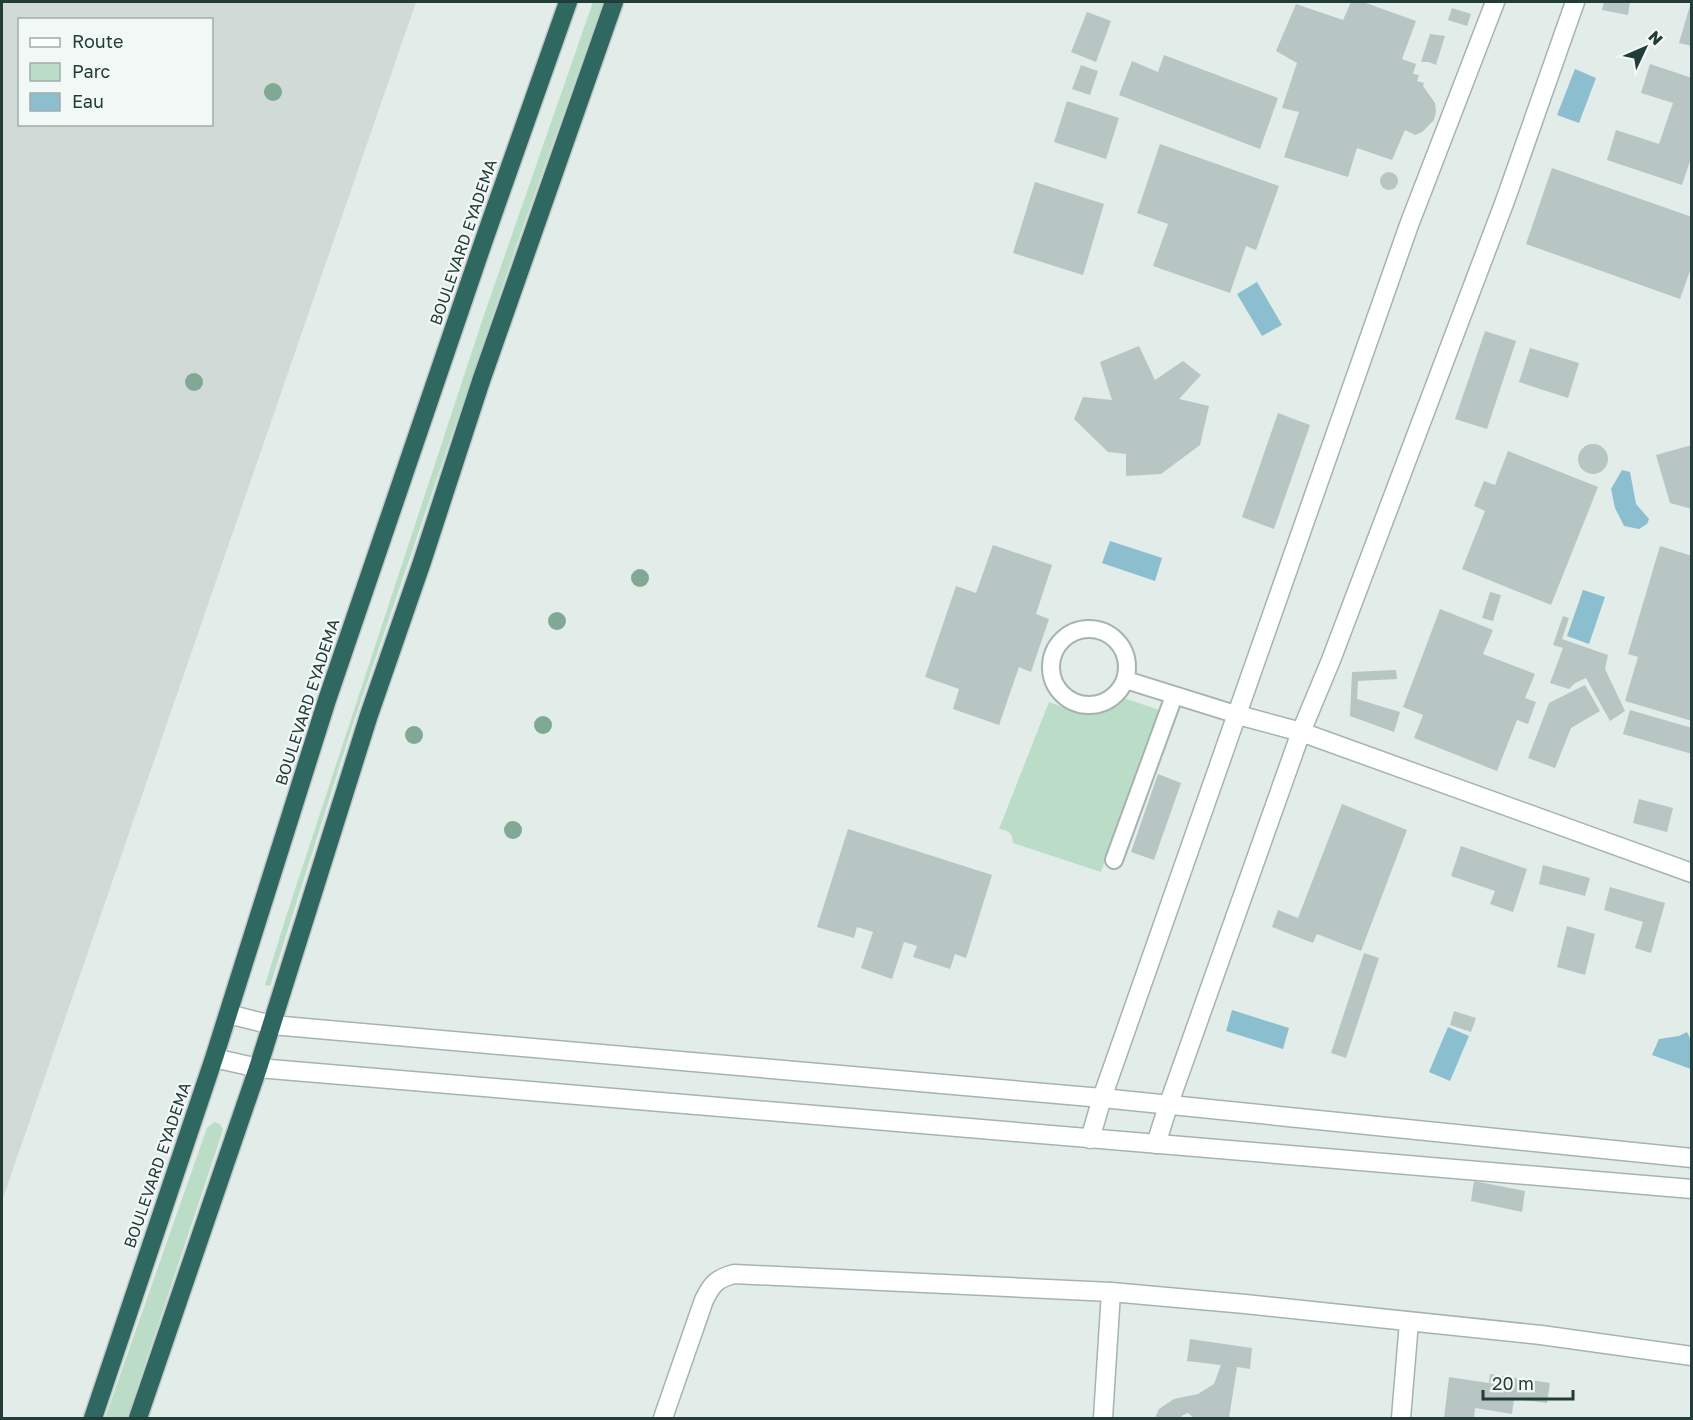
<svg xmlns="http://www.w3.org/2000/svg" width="1693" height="1420" viewBox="0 0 1693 1420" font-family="'Golos Text',sans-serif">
  <rect width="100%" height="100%" fill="#e2ece8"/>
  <path fill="#d0dbd7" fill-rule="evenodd" d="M2,2H416L2,1201ZM20,20H212V124H20Z"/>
  <g fill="#bbdcc7">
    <polygon points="593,2 603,2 518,241 352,727 272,980 270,986 265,985 285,920 483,318"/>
    <path d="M1124,698L1159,710L1101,872L1013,843C1013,833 1008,830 999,829L1049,702C1082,714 1094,722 1124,698Z"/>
    <polygon points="214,1122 220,1124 223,1130 127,1418 105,1418 207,1128"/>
  </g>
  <g fill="#8bbecf">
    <polygon points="1575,69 1596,78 1579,123 1557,115"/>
    <polygon points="1257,282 1282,325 1262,336 1237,294"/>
    <polygon points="1622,470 1630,472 1636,504 1649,519 1647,524 1639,529 1624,526 1615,508 1611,489"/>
    <polygon points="1110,541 1162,558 1155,581 1102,563"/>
    <polygon points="1583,590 1605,597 1589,644 1567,636"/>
    <polygon points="1232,1010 1289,1028 1283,1049 1226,1031"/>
    <polygon points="1448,1027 1469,1036 1450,1081 1429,1072"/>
    <polygon points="1687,1032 1691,1040 1691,1069 1652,1055 1659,1039 1679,1036"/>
  </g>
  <g fill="#b7c6c2">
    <polygon points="1351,2 1363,2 1416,21 1402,59 1416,64 1413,74 1419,75 1417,81 1424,83 1423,86 1435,103 1436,112 1434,120 1422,132 1415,135 1405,130 1392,160 1357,148 1348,177 1284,157 1299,112 1282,108 1297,63 1276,51 1296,4 1343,20"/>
    <polygon points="1604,2 1630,2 1628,15 1602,10"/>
    <polygon points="1691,2 1692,2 1692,46 1679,43"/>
    <polygon points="1452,8 1471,14 1467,26 1448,20"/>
    <polygon points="1087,12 1111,21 1096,62 1071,52"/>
    <polygon points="1430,34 1445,36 1436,65 1429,62 1421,62"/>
    <polygon points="1164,55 1278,98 1260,149 1119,95 1132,61 1158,72"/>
    <polygon points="1650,64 1692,78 1692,155 1682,185 1607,160 1616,130 1659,144 1673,103 1641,93"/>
    <polygon points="1081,65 1098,71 1090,95 1072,89"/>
    <polygon points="1067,101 1119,118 1106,159 1054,142"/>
    <polygon points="1160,144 1279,186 1256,250 1246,246 1230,293 1153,266 1168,224 1137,213"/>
    <polygon points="1552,168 1692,217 1692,265 1680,299 1526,244"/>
    <circle cx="1389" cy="181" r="9"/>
    <polygon points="1035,182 1104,204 1083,275 1013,253"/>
    <polygon points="1485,331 1516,341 1487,429 1455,419"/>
    <polygon points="1139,346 1155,380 1183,361 1201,375 1179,399 1209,406 1200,445 1161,474 1126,476 1126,454 1108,452 1074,419 1083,397 1112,400 1100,362"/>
    <polygon points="1530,348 1579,363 1568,398 1519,382"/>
    <polygon points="1278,413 1310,425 1274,529 1242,517"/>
    <circle cx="1593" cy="459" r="15"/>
    <polygon points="1692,445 1692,509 1670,503 1656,455"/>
    <polygon points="1508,451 1598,487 1551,605 1462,569 1485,511 1474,506 1484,481 1495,485"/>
    <polygon points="993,545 1052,565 1036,614 1049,619 1031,672 1019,667 999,725 953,709 959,689 925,677 956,586 976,593"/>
    <polygon points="1660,546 1692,556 1692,721 1625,701 1638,657 1628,654"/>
    <polygon points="1490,592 1501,595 1493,621 1482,618"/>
    <polygon points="1440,609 1493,630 1483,654 1535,674 1525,698 1536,702 1528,724 1517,720 1497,771 1414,738 1423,715 1403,707"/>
    <polygon points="1563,616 1569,618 1562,639 1608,655 1605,669 1625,711 1610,721 1586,678 1575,683 1569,689 1550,683 1563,648 1553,645"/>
    <polygon points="1396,670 1397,679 1358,681 1357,699 1400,712 1394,732 1350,716 1352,672"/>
    <polygon points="1585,685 1600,711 1571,728 1555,768 1528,758 1549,703"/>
    <polygon points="1630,710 1692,728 1692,754 1623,734"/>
    <polygon points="1158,774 1181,783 1154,860 1131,852"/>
    <polygon points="1639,799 1673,808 1667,832 1633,823"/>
    <polygon points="1342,804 1407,830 1361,951 1317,934 1313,943 1272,927 1278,910 1298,918"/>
    <polygon points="848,829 992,875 966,958 955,954 950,969 913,957 917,946 904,942 892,979 861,968 873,932 857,927 854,938 817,927"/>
    <polygon points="1461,846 1527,869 1513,912 1490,904 1495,891 1451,876"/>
    <polygon points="1543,865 1590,878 1585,896 1539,884"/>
    <polygon points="1610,887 1665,903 1651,953 1635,948 1643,922 1604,910"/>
    <polygon points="1567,926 1595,934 1585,975 1557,967"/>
    <polygon points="1364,953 1379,958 1346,1058 1331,1053"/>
    <polygon points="1454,1011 1476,1018 1471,1032 1450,1025"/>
    <polygon points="1474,1181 1525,1191 1522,1212 1471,1201"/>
    <polygon points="1190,1339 1252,1348 1250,1369 1237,1367 1229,1418 1194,1418 1188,1413 1183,1415 1180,1418 1155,1418 1159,1409 1174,1399 1198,1394 1214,1384 1221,1365 1187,1361"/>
    <polygon points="1490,1374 1550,1383 1547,1403 1514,1399 1512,1414 1475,1408 1474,1418 1444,1418 1449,1377 1489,1383"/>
  </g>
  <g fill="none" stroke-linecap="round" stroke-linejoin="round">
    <defs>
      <g id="lane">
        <circle cx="1089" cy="667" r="38"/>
        <polyline points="1126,680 1238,715"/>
        <polyline points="1114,860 1174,696"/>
      </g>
      <g id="street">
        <polyline points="1238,715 1301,732 1692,873"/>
        <polyline points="228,1014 272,1025 1102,1098 1692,1158"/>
        <polyline points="214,1058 258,1068 1692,1189"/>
        <polyline points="1090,1139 1102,1098 1409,225 1495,2"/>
        <polyline points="1156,1144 1168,1106 1301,732 1331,660 1505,201 1575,2"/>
        <path d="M663,1418L704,1300C712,1284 716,1279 734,1274L1111,1292L1245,1304L1541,1335L1692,1356"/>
        <polyline points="1103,1418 1111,1292"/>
        <polyline points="1401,1418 1409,1322"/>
      </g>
      <g id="highway">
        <polyline points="93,1418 214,1058 327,700 484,240 568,2"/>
        <polyline points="138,1418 258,1068 369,715 422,562 481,381 614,2"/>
      </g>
    </defs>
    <use href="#lane" stroke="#a5b4b0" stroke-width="20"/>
    <use href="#street" stroke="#a5b4b0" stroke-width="21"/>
    <use href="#highway" stroke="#c1c8c7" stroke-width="21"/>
    <use href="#lane" stroke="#fff" stroke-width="16"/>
    <use href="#street" stroke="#fff" stroke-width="18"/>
    <use href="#highway" stroke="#2f6761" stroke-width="18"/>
  </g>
  <g fill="#7fa994">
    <circle cx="273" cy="92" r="9"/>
    <circle cx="194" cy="382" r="9"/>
    <circle cx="640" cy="578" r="9"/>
    <circle cx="557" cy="621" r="9"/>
    <circle cx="543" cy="725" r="9"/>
    <circle cx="414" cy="735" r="9"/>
    <circle cx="513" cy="830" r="9"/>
  </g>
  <g text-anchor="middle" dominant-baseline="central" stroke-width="4.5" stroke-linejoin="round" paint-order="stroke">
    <g font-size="16" fill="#223c38" stroke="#f2f8f6">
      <text transform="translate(463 242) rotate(-71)">BOULEVARD EYADEMA</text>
      <text transform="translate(307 702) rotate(-72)">BOULEVARD EYADEMA</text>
      <text transform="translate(157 1165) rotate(-71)">BOULEVARD EYADEMA</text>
    </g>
  </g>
  <rect width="1693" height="1420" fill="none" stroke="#223c38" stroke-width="6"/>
  <rect x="18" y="18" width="195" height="108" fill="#f2f8f6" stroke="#9fadaa" stroke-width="1.5"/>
  <rect x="30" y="38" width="30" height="9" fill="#ffffff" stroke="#9fadaa" stroke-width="1.5"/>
  <text x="72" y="48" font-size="18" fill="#223c38">Route</text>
  <rect x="30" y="63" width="30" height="18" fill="#bbdcc7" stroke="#9fadaa" stroke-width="1.5"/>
  <text x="72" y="78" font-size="18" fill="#223c38">Parc</text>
  <rect x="30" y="93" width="30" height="18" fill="#8bbecf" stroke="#9fadaa" stroke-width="1.5"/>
  <text x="72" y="108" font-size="18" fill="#223c38">Eau</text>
  <g transform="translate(1645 48) rotate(46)" stroke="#f2f8f6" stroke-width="4.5" paint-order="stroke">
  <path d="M0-4.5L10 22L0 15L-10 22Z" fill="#223c38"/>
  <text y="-9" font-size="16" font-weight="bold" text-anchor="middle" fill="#223c38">N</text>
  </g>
  <path d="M1483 1390v9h90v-9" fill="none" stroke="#223c38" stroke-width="3"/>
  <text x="1492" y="1390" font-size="18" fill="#223c38" stroke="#f2f8f6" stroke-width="4.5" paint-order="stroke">20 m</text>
</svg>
